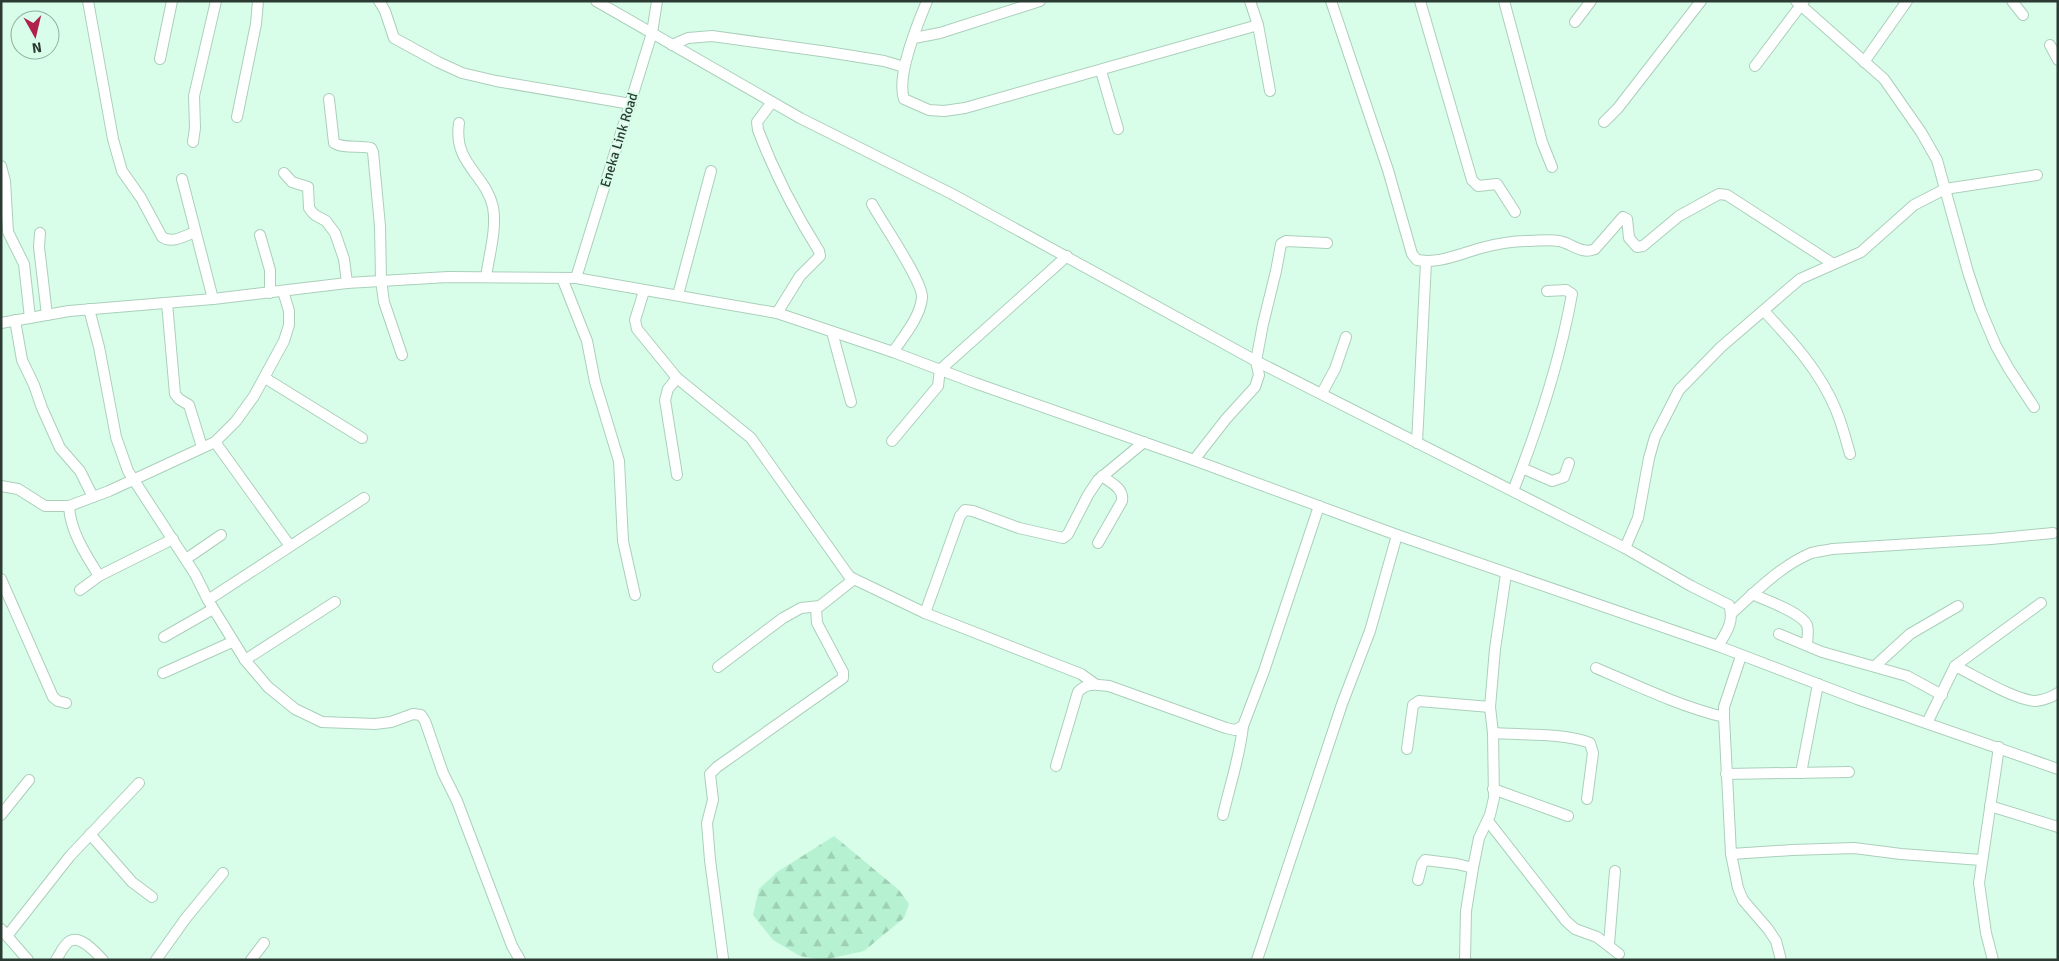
<svg xmlns="http://www.w3.org/2000/svg" width="2059" height="961" viewBox="0 0 2059 961" font-family="Signika,sans-serif">
  <defs>
    <pattern id="forest-firs" width="22" height="20" patternUnits="userSpaceOnUse" patternTransform="scale(1.25)"><rect width="22" height="20" fill="#b6f2d1"/><path d="M5 1l3.5 6h-7zM16 11l3.5 6h-7z" fill="#9dd0b4"/></pattern>
  </defs>
  <rect width="100%" height="100%" fill="#d8fee9"/>
  <polygon fill="url(#forest-firs)" points="834,836 899,890 909,904 904,918 864,951 823,960 800,956 773,940 753,915 759,889 777,872"/>
  <g fill="none" stroke-linecap="round" stroke-linejoin="round">
    <defs>
      <g id="minor">
        <path d="M88,1L113,139L122,171L141,198L162,237C173,244 184,236 195,232"/>
        <polyline points="379,1 385,11 394,38 438,62 462,73 496,81 631,104"/>
        <path d="M596,1L800,118L952,194L1256,361L1625,548L1691,586L1729,605C1735,621 1726,633 1718,646"/>
        <path d="M927,1C917,25 896,76 904,99L929,110L944,111L965,108L1258,25"/>
        <polyline points="1250,1 1258,25 1270,91"/>
        <path d="M1331,1L1388,170L1412,254L1417,260C1439,264 1460,254 1481,248C1496,244 1512,241 1527,241C1537,241 1549,239 1559,241C1572,243 1581,255 1595,249L1623,217L1627,219L1629,238L1637,247L1643,246L1679,216L1719,194L1727,195L1832,263"/>
        <polyline points="1420,1 1472,180 1478,186 1497,184 1515,212"/>
        <polyline points="1504,1 1542,142 1552,167"/>
        <polyline points="1796,1 1884,79 1921,132 1937,160 1968,272 1980,308 1996,346 2009,369 2034,407"/>
        <polyline points="2012,1 2023,15"/>
        <polyline points="1575,22 1591,1"/>
        <polyline points="914,38 940,33 1040,1"/>
        <polyline points="672,45 688,38 712,36 828,52 884,61 904,67"/>
        <polyline points="2050,45 2058,60"/>
        <polyline points="160,59 172,1"/>
        <polyline points="1864,62 1907,1"/>
        <polyline points="1755,66 1804,1"/>
        <polyline points="1101,71 1118,129"/>
        <path d="M329,99L334,143C344,149 359,145 371,148L373,152L380,226L381,280L384,302L402,355"/>
        <path d="M772,102L757,122L758,130C774,172 795,213 819,251L820,256L800,276L777,313"/>
        <polyline points="237,117 256,24 258,1"/>
        <polyline points="1604,122 1618,108 1701,1"/>
        <path d="M459,123C453,164 485,173 493,207C497,229 489,255 486,277"/>
        <polyline points="193,142 195,128 194,96 216,1"/>
        <polyline points="1,166 5,181 8,232 24,264 30,318"/>
        <polyline points="284,173 292,182 308,187 309,208 312,212 315,215 326,221 335,233 344,259 347,283"/>
        <polyline points="182,179 213,299"/>
        <path d="M872,204C881,221 924,283 922,298C920,317 904,336 893,352"/>
        <polyline points="40,233 39,247 47,315"/>
        <polyline points="260,235 270,270 270,293"/>
        <polyline points="562,278 587,341 595,382 619,461 623,541 635,595"/>
        <polyline points="576,278 652,33 657,1"/>
        <polyline points="644,291 635,320 637,329 677,378 751,438 849,576 854,579 925,613 1081,674 1095,684"/>
        <polyline points="678,295 711,171"/>
        <polyline points="167,303 175,394 179,399 189,405 202,447"/>
        <polyline points="89,309 99,347 116,437 128,471 195,574 208,600 245,660 268,687 295,709 322,722 375,724 391,722 413,714 421,715 425,721 443,773 457,801 512,946 520,960"/>
        <path d="M1764,311C1792,341 1820,371 1836,410C1842,424 1846,440 1850,454"/>
        <polyline points="15,320 22,360 34,385 42,408 60,448 80,471 93,497"/>
        <polyline points="1,323 69,311 213,299 347,283 448,277 576,278 777,313 893,352 975,383 1194,460 1397,535 1718,646 1857,699 2058,769"/>
        <polyline points="832,332 851,402"/>
        <polyline points="941,369 1067,256"/>
        <polyline points="265,378 362,438"/>
        <polyline points="1322,393 1335,369 1346,337"/>
        <polyline points="892,441 938,386 940,369"/>
        <polyline points="215,442 290,546"/>
        <polyline points="1417,443 1426,262"/>
        <polyline points="1194,460 1226,419 1255,387 1259,375 1256,361 1263,324 1276,271 1281,244 1286,241 1327,243"/>
        <polyline points="1522,468 1552,481 1564,477 1569,463"/>
        <polyline points="677,475 665,400 668,389 677,378"/>
        <polyline points="1,486 18,489 45,506 69,506 109,491 215,442 236,421 254,396 284,341 289,325 289,311 283,291"/>
        <path d="M1513,491C1538,428 1560,361 1572,294L1566,290L1547,291"/>
        <path d="M69,506C70,531 86,555 99,576"/>
        <path d="M1098,543L1122,501C1124,488 1111,483 1102,476"/>
        <polyline points="1625,548 1638,518 1649,458 1655,437 1679,390 1721,347 1800,279 1861,252 1914,205 1945,189 2037,175"/>
        <polyline points="186,559 221,535"/>
        <polyline points="1,579 53,697 58,701 66,703"/>
        <polyline points="80,590 99,576 173,539"/>
        <path d="M1752,594C1765,600 1801,612 1807,625C1809,631 1807,639 1807,645"/>
        <polyline points="208,600 364,498"/>
        <polyline points="925,613 960,516 965,510 973,511 1019,528 1063,538 1068,534 1088,495 1098,480 1144,442"/>
        <path d="M1732,613C1755,592 1781,566 1809,554C1816,551 1825,551 1832,549L1991,539L2053,533"/>
        <polyline points="1779,634 1822,652 1907,676 1942,695"/>
        <polyline points="164,637 213,609"/>
        <polyline points="1741,656 1724,707 1724,717 1731,854 1738,888 1743,900 1768,929 1776,941 1781,960"/>
        <polyline points="245,660 335,602"/>
        <polyline points="1875,666 1910,634 1958,606"/>
        <path d="M1955,666C1974,675 2016,701 2036,701C2044,700 2052,697 2058,693"/>
        <polyline points="718,667 783,618 801,608 820,606 854,579"/>
        <path d="M1596,668C1638,686 1679,706 1724,717"/>
        <polyline points="163,673 232,642"/>
        <polyline points="1927,723 1955,666 2041,603"/>
        <path d="M1493,733C1520,735 1566,733 1590,743L1593,753L1587,799"/>
        <polyline points="1407,749 1413,705 1419,701 1490,707"/>
        <path d="M1056,766L1078,692C1087,682 1097,685 1109,686L1226,728L1235,730L1243,726L1264,671L1319,506"/>
        <polyline points="1801,773 1818,684"/>
        <polyline points="1726,774 1849,772"/>
        <polyline points="1493,789 1568,816"/>
        <polyline points="1990,806 2058,827"/>
        <polyline points="1,815 29,780"/>
        <path d="M1223,815C1230,785 1240,756 1243,726"/>
        <polyline points="1488,821 1566,921 1575,929 1597,937 1619,954"/>
        <polyline points="90,834 132,882 152,897"/>
        <polyline points="1731,854 1792,850 1854,848 1901,854 1981,860"/>
        <polyline points="1418,880 1422,864 1425,860 1457,864 1473,868 1479,838 1490,815 1494,798 1493,733 1490,707 1495,649 1506,574"/>
        <polyline points="1,929 28,960"/>
        <polyline points="7,936 70,856 139,783"/>
        <polyline points="1609,944 1615,871"/>
        <polyline points="723,958 710,860 707,823 713,800 710,774 717,767 843,678 843,672 817,623 816,608"/>
        <path d="M56,960C60,954 64,944 70,941C81,935 96,953 103,960"/>
        <polyline points="156,960 186,918 223,873"/>
        <polyline points="251,960 264,943"/>
        <polyline points="1257,960 1342,704 1370,631 1397,535"/>
        <polyline points="1465,960 1466,911 1473,868"/>
        <polyline points="1993,960 1986,933 1979,883 1999,747"/>
      </g>
    </defs>
    <use href="#minor" stroke="#abcfbb" stroke-width="12"/>
    <use href="#minor" stroke="#fff" stroke-width="10"/>
  </g>
  <g text-anchor="middle" dominant-baseline="central" stroke-width="4" stroke-linejoin="round" paint-order="stroke">
    <g font-size="14" fill="#2b3a32" stroke="#d8fee9">
      <text transform="translate(619 140) rotate(-73)">Eneka Link Road</text>
    </g>
  </g>
  <rect width="2059" height="961" fill="none" stroke="#2b3a32" stroke-width="5"/>
  <g transform="translate(35 35) rotate(172)"><circle r="24" fill="#d8fee9" stroke="#93b0a0"/>
  <path d="M0-4L9 19L0 12L-9 19Z" fill="#b1204a"/>
  <text y="-8" font-size="14" font-weight="bold" text-anchor="middle" fill="#2b3a32">N</text>
  </g>
</svg>
